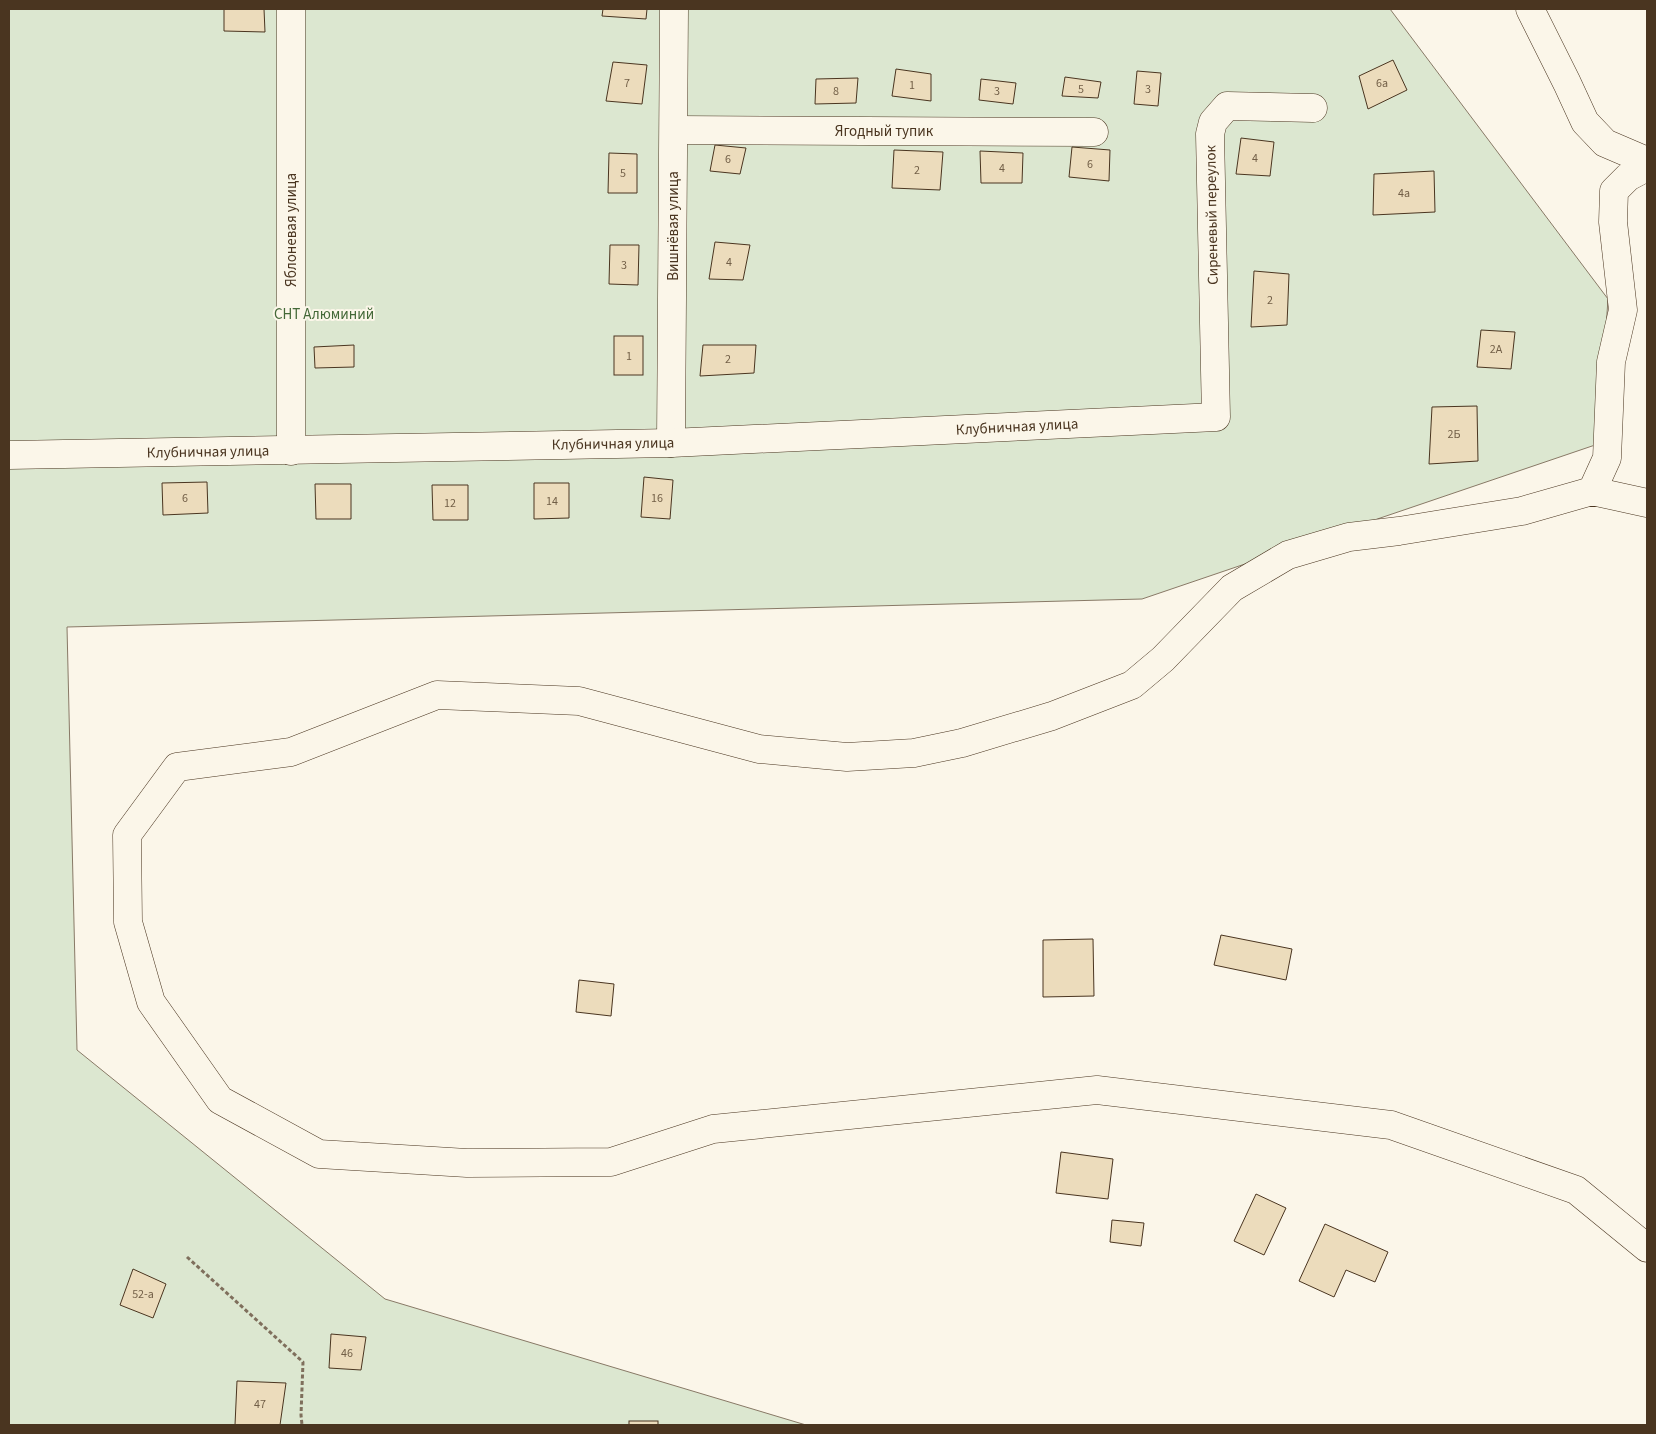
<svg xmlns="http://www.w3.org/2000/svg" width="1656" height="1434" viewBox="0 0 1656 1434" font-family="'Source Sans 3',sans-serif">
  <rect width="100%" height="100%" fill="#fbf6e9"/>
  <polygon fill="#dce7d0" stroke="#887966" points="9,9 1390,9 1608,299 1598,444 1142,599 67,627 77,1050 385,1299 806,1425 9,1425"/>
  <g fill="#ecdcbc" stroke="#4a3520">
    <polygon points="224,9 264,9 265,32 224,31"/>
    <polygon points="603,9 647,9 646,19 602,16"/>
    <polygon points="1393,60 1407,90 1368,109 1359,76"/>
    <polygon points="613,62 647,65 642,104 606,101"/>
    <polygon points="896,69 931,74 931,101 892,96"/>
    <polygon points="1137,71 1161,73 1158,106 1134,104"/>
    <polygon points="1065,77 1101,82 1098,98 1062,96"/>
    <polygon points="858,78 856,103 815,104 816,79"/>
    <polygon points="981,79 1016,83 1013,104 979,100"/>
    <polygon points="1241,138 1274,142 1270,176 1236,174"/>
    <polygon points="715,145 746,148 740,174 710,171"/>
    <polygon points="1072,147 1110,150 1109,181 1069,177"/>
    <polygon points="894,150 943,152 940,190 892,188"/>
    <polygon points="980,151 1023,153 1022,183 981,183"/>
    <polygon points="609,153 637,154 637,193 608,193"/>
    <polygon points="1434,171 1435,212 1373,215 1374,174"/>
    <polygon points="715,242 750,245 743,280 709,279"/>
    <polygon points="610,245 639,245 638,285 609,284"/>
    <polygon points="1254,271 1289,274 1287,325 1251,327"/>
    <polygon points="1481,330 1515,332 1511,369 1477,367"/>
    <rect x="614" y="336" width="29" height="39"/>
    <polygon points="354,345 354,367 315,368 314,347"/>
    <polygon points="703,345 756,345 754,373 700,376"/>
    <polygon points="1477,406 1478,461 1429,464 1432,407"/>
    <polygon points="644,477 673,480 670,519 641,517"/>
    <polygon points="207,482 208,513 163,515 162,483"/>
    <polygon points="534,483 569,483 569,518 534,519"/>
    <polygon points="315,484 351,484 351,519 316,519"/>
    <polygon points="432,485 468,485 468,520 433,520"/>
    <polygon points="1221,935 1292,949 1286,980 1214,965"/>
    <polygon points="1093,939 1094,996 1043,997 1043,940"/>
    <polygon points="579,980 614,984 611,1016 576,1012"/>
    <polygon points="1061,1152 1113,1159 1108,1199 1056,1193"/>
    <polygon points="1256,1194 1286,1208 1264,1255 1234,1241"/>
    <polygon points="1112,1220 1144,1223 1141,1246 1110,1242"/>
    <polygon points="1325,1224 1388,1252 1375,1282 1346,1270 1334,1297 1299,1281"/>
    <polygon points="133,1269 166,1284 153,1318 120,1305"/>
    <polygon points="331,1334 366,1337 361,1370 329,1368"/>
    <polygon points="237,1381 286,1383 280,1425 235,1425"/>
    <rect x="629" y="1421" width="29" height="4"/>
  </g>
  <g fill="none" stroke-linecap="round" stroke-linejoin="round">
    <defs>
      <g id="minor">
        <polyline points="291,9 291,451"/>
        <polyline points="1530,9 1567,83 1585,122 1605,143 1647,161"/>
        <polyline points="674,130 1094,132"/>
        <polyline points="671,443 674,9"/>
        <polyline points="9,455 671,443 1216,417 1210,134 1213,122 1227,106 1313,108"/>
        <polyline points="1592,491 1607,458 1611,362 1623,310 1613,222 1614,191 1628,177 1647,167"/>
        <polyline points="1647,503 1592,491 1522,511 1399,531 1349,537 1288,555 1232,588 1163,659 1132,685 1052,716 962,743 914,753 847,757 759,749 579,701 437,695 291,752 177,767 127,835 128,922 151,1002 220,1100 319,1154 467,1163 611,1162 713,1129 1097,1090 1391,1125 1576,1190 1647,1248"/>
      </g>
    </defs>
    <use href="#minor" stroke="#4a3520" stroke-width="29"/>
    <polyline stroke="#7f6f5c" stroke-width="3" stroke-dasharray="4 2.5" stroke-linecap="butt" points="187,1257 303,1362 301,1415 302,1425"/>
    <use href="#minor" stroke="#fbf6e9" stroke-width="28"/>
  </g>
  <g text-anchor="middle" dominant-baseline="central" stroke-width="4" stroke-linejoin="round" paint-order="stroke">
    <g font-size="12" fill="#725f47">
      <text x="627" y="83">7</text>
      <text x="1382" y="83">6а</text>
      <text x="912" y="85">1</text>
      <text x="1081" y="89">5</text>
      <text x="1148" y="89">3</text>
      <text x="836" y="91">8</text>
      <text x="997" y="91">3</text>
      <text x="1255" y="158">4</text>
      <text x="728" y="159">6</text>
      <text x="1090" y="164">6</text>
      <text x="1002" y="168">4</text>
      <text x="917" y="170">2</text>
      <text x="623" y="173">5</text>
      <text x="1404" y="193">4а</text>
      <text x="729" y="262">4</text>
      <text x="624" y="265">3</text>
      <text x="1270" y="300">2</text>
      <text x="1496" y="349">2А</text>
      <text x="629" y="356">1</text>
      <text x="728" y="359">2</text>
      <text x="1454" y="434">2Б</text>
      <text x="185" y="498">6</text>
      <text x="657" y="498">16</text>
      <text x="552" y="501">14</text>
      <text x="450" y="503">12</text>
      <text x="143" y="1294">52-а</text>
      <text x="347" y="1353">46</text>
      <text x="260" y="1404">47</text>
    </g>
    <g font-size="15" fill="#4a3520" stroke="#fbf6e9">
      <text x="884" y="131">Ягодный тупик</text>
      <text transform="translate(1212 215) rotate(-91)">Сиреневый переулок</text>
      <text transform="translate(673 226) rotate(-90)">Вишнёвая улица</text>
      <text transform="translate(291 230) rotate(-90)">Яблоневая улица</text>
      <text transform="translate(1017 427) rotate(-3)">Клубничная улица</text>
      <text transform="translate(613 444) rotate(-1)">Клубничная улица</text>
      <text transform="translate(208 452) rotate(-1)">Клубничная улица</text>
    </g>
    <g font-size="15" fill="#436837" stroke="#fbf6e9">
      <text x="324" y="314">СНТ Алюминий</text>
    </g>
  </g>
  <rect width="1656" height="1434" fill="none" stroke="#4a3520" stroke-width="20"/>
</svg>
